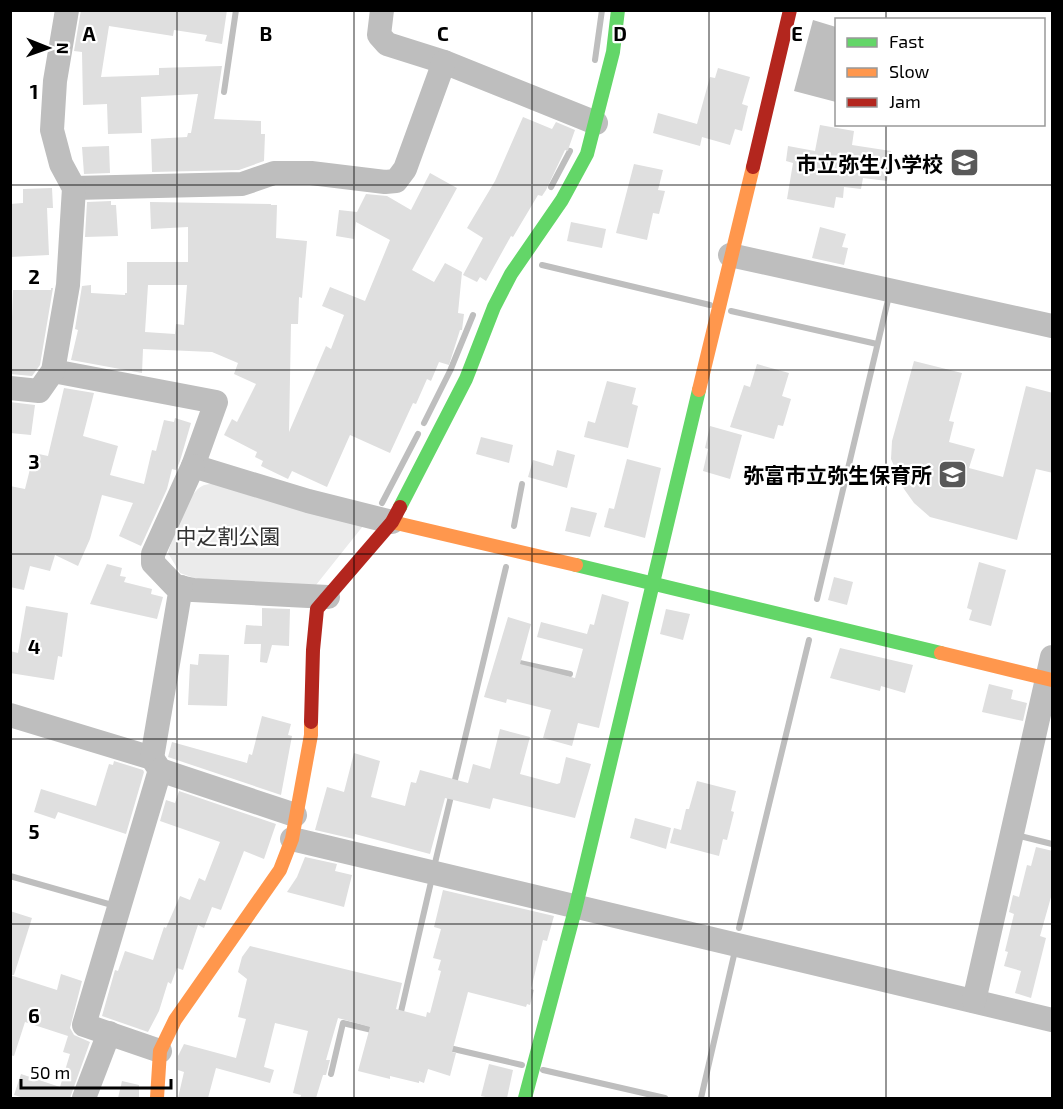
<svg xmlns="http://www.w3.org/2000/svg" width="1063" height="1109" viewBox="0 0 1063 1109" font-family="'Exo 2','Noto Sans JP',sans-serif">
  <rect width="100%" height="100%" fill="#fff"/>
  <path fill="#ebebeb" d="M213,484L363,526L316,585L197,579L180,573L168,553C172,539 186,501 196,491C201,485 206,484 213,484Z"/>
  <polygon fill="#bebebe" points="813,20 836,27 836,102 794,91"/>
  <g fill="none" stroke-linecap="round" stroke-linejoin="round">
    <g stroke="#bebebe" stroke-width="6">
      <polyline points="595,60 602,10"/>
      <polyline points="224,92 236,10"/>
      <polyline points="551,187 570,151"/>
      <polyline points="542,265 710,305"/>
      <polyline points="731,311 877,344"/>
      <polyline points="424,423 450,371 473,315"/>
      <polyline points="382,503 418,434"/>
      <polyline points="514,526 522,484"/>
      <polyline points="817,599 889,296"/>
      <polyline points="515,662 570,674"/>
      <polyline points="1024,837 1052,844"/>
      <polyline points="435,863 506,567"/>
      <polyline points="10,876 112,905"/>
      <polyline points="739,928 809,640"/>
      <polyline points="400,1016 431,882"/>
      <polyline points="445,1047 522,1065"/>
      <polyline points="543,1070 665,1098"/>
      <polyline points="331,1074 343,1023 376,1031"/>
      <polyline points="701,1098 734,955"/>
    </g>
  </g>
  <g fill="#dfdfdf" fill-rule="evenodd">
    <polygon points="81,10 227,10 222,44 205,41 207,35 174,30 173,36 109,26 101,77 159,75 159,68 222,66 214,119 261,121 261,134 265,134 264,161 239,170 152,172 151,139 187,137 188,133 191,133 198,94 141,97 142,133 108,134 107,104 83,105 82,52 74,51"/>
    <polygon points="718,68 750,77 742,104 748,106 742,131 735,129 730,145 702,137 700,146 653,133 658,113 697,124 710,77 715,78"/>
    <polygon points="523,117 552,129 556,122 575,130 569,147 568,151 565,150 546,190 542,196 538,195 513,237 511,236 486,281 480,277 477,282 463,275 483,238 467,228 495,181"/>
    <polygon points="820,125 854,131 852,145 891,151 887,181 863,178 861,189 844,187 843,198 836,197 834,208 787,199 793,163 786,161 788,146 815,151"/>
    <polygon points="109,146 110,173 84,174 82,147"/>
    <polygon points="634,164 663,170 658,190 665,191 659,214 653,213 647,240 616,233"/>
    <path d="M430,173L457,188L412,270L434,282L445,263L462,272L458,313L464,314L462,330H460L449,365L439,362L431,381L427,379L416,404L413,403L390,453L350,435L327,487L292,471L288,479L261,466L263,461L255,457L257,452L224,435L232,419L237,422L256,384L234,374L238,363L212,352L143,349L142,373L71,360L78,330L75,329L82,286L91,285V293L125,295V293H127V262H188V227L151,229L150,202L271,204V205H277L276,238L307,241L302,298L299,297L298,324H291L289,432L326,346L331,349L344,315L322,306L330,287L365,301L390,240L356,222L354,239L336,236L339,210L357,212L366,194L387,196L411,210ZM148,285H187L184,325L176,324L175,334L145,332Z"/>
    <polygon points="52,188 53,208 47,208 49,255 10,257 10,204 23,203 23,189"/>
    <polygon points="111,201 111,205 116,205 118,236 85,237 87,202"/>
    <polygon points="571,222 606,229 602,248 567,241"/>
    <polygon points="820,227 846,234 842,247 848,248 844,265 812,258"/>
    <polygon points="51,288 53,288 40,365 32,376 10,374 13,290 51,290"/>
    <polygon points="914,361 962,373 949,421 954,422 949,442 975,449 969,468 1003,477 1026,386 1053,393 1053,473 1036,469 1017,540 930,517 914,503 904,489 891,459 892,441"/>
    <polygon points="757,364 789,373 782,396 791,399 783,426 778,425 774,439 730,427 744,385 750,387"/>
    <polygon points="607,381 636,388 632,404 638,406 628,448 584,437 588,421 595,423"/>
    <polygon points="64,388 94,393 83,436 118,446 110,475 144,484 152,450 156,451 164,420 174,422 175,418 191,423 180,461 176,470 172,469 167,489 141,546 119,536 133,503 102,495 90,539 78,566 55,555 50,571 30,566 24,590 10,587 10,486 25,489 34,453 48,456"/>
    <polygon points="10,402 35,405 31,435 10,433"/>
    <polygon points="710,426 742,435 730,479 703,471 708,449 705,448"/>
    <polygon points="481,437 513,445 509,463 476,454"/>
    <polygon points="557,450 575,455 567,488 528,477 533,460 553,466"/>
    <polygon points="627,459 661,468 645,538 604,527 609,508 614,509"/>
    <polygon points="571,507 597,513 590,537 565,531"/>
    <polygon points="979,562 1006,570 991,626 969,620 972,610 967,608"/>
    <polygon points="107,564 122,568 120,576 126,577 124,582 152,589 151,594 163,597 157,619 90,604"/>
    <polygon points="834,577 853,582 847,605 828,600"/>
    <polygon points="602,594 629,602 599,728 578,723 572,746 543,738 551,710 507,699 506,703 484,697 508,617 531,624 520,664 575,678 583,649 537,637 541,622 587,634 590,624 594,625"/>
    <polygon points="26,606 68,613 62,657 58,656 54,680 10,673 10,651 18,653"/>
    <polygon points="262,608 290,609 289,646 272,645 267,663 260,662 261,644 244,644 246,625 262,626"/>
    <polygon points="666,609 690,614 683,640 660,634"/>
    <polygon points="840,648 913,665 905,693 881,686 880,691 830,678"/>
    <polygon points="199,654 229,655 227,706 188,705 190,664 198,665"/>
    <polygon points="989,684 1013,690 1011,699 1027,703 1023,721 982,712"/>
    <polygon points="262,716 291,724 288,735 292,736 281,795 168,757 172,742 247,763 249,754 252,755"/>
    <polygon points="500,729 530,737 520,774 557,784 560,783 566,757 591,764 575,818 493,798 490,809 445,798 430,854 355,834 354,839 315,830 327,787 344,792 354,753 380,761 371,797 405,806 411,782 416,783 420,770 468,783 473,764 490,769"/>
    <polygon points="114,761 143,770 144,772 126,834 58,812 55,819 34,812 41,789 96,806 109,764 113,765"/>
    <polygon points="697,781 736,791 731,811 734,812 727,840 723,839 719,856 670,843 674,828 681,830 686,809 689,809"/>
    <polygon points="179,791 276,824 264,859 244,851 221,910 212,907 204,928 198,925 183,970 177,968 171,984 168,982 159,1011 148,1032 102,1016 115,970 118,971 125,951 153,960 164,927 166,928 180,896 190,900 199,878 205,881 220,842 160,821 166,800 175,803"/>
    <polygon points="635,818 671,828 666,849 630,838"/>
    <polygon points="1036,847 1053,851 1053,890 1040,936 1046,938 1031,998 1015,993 1021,971 1004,966 1008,952 1005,951 1014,914 1009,912 1013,895 1019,897 1027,865 1031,866"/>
    <polygon points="305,857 337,864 335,871 352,875 344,907 287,892 297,877"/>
    <polygon points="443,890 554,916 547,941 543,940 531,989 534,990 530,1005 527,1004 526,1007 468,992 452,1052 456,1053 450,1076 428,1069 424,1083 419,1081 419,1083 390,1076 390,1079 358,1071 370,1027 338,1018 326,1060 330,1060 326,1075 323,1075 316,1098 300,1098 301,1095 293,1093 308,1031 275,1023 264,1067 274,1070 270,1083 216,1068 208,1098 178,1098 184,1072 178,1070 178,1056 184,1044 236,1058 246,1019 238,1017 247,979 238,972 242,957 250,946 402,983 396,1009 426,1017 427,1012 430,1013 441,971 438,970 441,960 433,958 441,929 434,927"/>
    <polygon points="10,911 32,918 14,975 10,975"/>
    <polygon points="61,974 82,981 70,1028 74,1035 90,1042 70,1098 24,1098 14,1095 21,1074 60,1087 70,1054 63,1052 68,1036 25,1022 14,1056 10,1055 10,975 57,990"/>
    <polygon points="489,1064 513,1070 507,1098 490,1098 481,1096"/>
    <polygon points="122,1081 139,1085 139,1098 118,1098"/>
  </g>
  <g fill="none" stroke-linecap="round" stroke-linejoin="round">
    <g stroke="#bebebe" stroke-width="24">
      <polyline points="382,10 379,35 387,44 444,62 596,123"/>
      <polyline points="74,188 242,184 274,173 311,173 385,182 396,181 405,169 444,62"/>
      <polyline points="730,255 1052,326"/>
      <polyline points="53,371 216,402 193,466 308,501 392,522"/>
      <polyline points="10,388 39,391 53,371 68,285 74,188 61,164 52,130 55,81 67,10"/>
      <polyline points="193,466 153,554 153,563 175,586 193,590 328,597"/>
      <polyline points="10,715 152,758 160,770 295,815"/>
      <polyline points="152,758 181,587"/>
      <polyline points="160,770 84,1025 160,1051"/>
      <polyline points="292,839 1052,1020"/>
      <polyline points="974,1001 1052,657"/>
      <polyline points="84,1098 109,1033"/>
    </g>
    <g stroke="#63d668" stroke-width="14">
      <polyline points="400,507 466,379 494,307 511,274 562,200 587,154 613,52 618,10"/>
      <polyline points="576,565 941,653"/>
      <polyline points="525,1098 576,906 699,390"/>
    </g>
    <g stroke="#ff974d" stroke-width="14">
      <polyline points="699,390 753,167"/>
      <polyline points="392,522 576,565"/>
      <polyline points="941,653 1052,680"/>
      <polyline points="157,1098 160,1051 175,1020 280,870 292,839 311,735 311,722"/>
    </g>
    <g stroke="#b3261e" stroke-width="14">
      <polyline points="753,167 790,10"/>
      <polyline points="311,722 313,650 317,609 392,522 400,507"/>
    </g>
  </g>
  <path fill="none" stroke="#000" stroke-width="1.5" stroke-opacity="0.55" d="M177,10V1098M354,10V1098M532,10V1098M709,10V1098M886,10V20M886,124V1098M10,185H1052M10,370H1052M10,554H1052M10,739H1052M10,924H1052"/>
  <defs>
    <symbol id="school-square" viewBox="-11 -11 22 22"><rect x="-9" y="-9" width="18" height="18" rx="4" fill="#595959" stroke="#fff"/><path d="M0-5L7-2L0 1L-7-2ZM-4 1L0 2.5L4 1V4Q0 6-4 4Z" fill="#fff"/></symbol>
  </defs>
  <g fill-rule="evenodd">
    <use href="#school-square" x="948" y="146" width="33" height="33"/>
    <use href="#school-square" x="936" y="458" width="33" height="33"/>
  </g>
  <g text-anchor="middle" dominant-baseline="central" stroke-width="4.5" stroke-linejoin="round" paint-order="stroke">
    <g font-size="21" font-weight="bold" fill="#000" stroke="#fff" text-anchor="end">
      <text x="943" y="163">市立弥生小学校</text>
      <text x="932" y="474">弥富市立弥生保育所</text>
    </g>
    <g font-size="21" fill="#323232" stroke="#fff">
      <text x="228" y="535">中之割公園</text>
    </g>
  </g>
  <g font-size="20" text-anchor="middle" font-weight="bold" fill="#000" stroke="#fff" stroke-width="4.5" stroke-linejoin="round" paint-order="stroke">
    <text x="89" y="41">A</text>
    <text x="266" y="41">B</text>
    <text x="443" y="41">C</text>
    <text x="620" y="41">D</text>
    <text x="797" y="41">E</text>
    <text x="34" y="99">1</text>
    <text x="34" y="284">2</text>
    <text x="34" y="469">3</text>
    <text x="34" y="654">4</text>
    <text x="34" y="839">5</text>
    <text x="34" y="1023">6</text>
  </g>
  <rect width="1063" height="1109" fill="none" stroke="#000000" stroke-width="24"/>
  <rect x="835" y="18" width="210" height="108" fill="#ffffff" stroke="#999999" stroke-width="1.5"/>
  <rect x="847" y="38" width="30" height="9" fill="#63d668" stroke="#999999" stroke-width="1.5"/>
  <text x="889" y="48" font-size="18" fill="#000000">Fast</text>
  <rect x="847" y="68" width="30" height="9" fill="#ff974d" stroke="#999999" stroke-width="1.5"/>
  <text x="889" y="78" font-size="18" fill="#000000">Slow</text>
  <rect x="847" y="98" width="30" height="9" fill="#b3261e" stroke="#999999" stroke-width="1.5"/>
  <text x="889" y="108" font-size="18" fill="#000000">Jam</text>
  <g transform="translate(48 48) rotate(91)" stroke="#ffffff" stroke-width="4.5" paint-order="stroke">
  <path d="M0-4.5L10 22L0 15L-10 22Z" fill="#000000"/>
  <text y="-9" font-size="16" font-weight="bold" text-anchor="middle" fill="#000000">N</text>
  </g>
  <path d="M21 1079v9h150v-9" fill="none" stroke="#000000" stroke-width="3"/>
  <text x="30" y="1079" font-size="18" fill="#000000" stroke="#ffffff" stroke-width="4.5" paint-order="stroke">50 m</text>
</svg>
